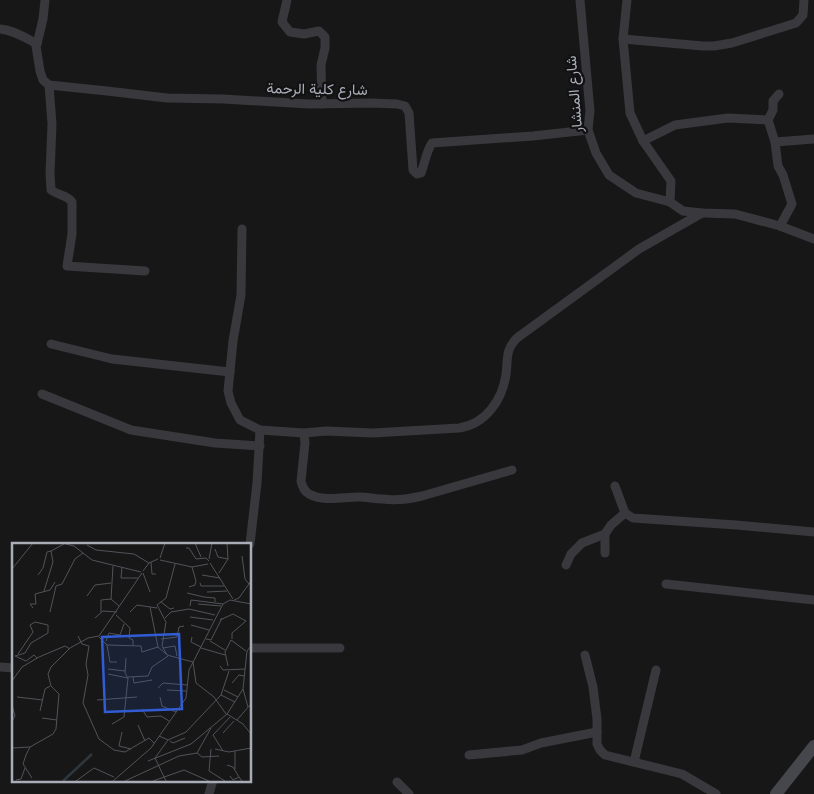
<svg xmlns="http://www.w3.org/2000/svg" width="814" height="794" viewBox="0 0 814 794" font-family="'Nunito Sans',Vazirmatn,sans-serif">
  <rect width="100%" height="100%" fill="#171718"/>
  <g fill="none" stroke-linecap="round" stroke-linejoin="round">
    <g stroke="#38383d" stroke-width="9">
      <polyline points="287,0 282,22 290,32 304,34 319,31 325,37 325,48 321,65 322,104"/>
      <polyline points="580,0 590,111 588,130 596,153 609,175 636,193 670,202"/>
      <polyline points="627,0 623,39 630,113 643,141 671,181 670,202 683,211 702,213 735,214 780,226 814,239"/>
      <path d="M0,29C13,30 26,38 37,44L36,46L40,71L43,80L49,85L107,91L167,98L223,99L309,104L371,103L397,104L405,106L409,113L413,170L417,174L421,173C425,163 426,152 432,143L533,136L588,130"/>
      <polyline points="623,39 703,46 714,46 732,43 796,23 803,15 804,0"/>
      <polyline points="37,44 43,19 45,0"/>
      <path d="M49,85L52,124L50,174L51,190C59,196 67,195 72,202V234L67,266L145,271"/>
      <polyline points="768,120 773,110 773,101 779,94"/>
      <polyline points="643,141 675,125 728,118 768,120 775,142 778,166 783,175 792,204 780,226"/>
      <polyline points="775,142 814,139"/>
      <path d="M242,229L241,295L233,341L228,391L231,403L240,420L260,430L304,433L326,431L373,433L459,428C486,424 502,400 506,375C508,359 505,350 517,338L639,249L702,213"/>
      <polyline points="51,344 112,359 230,372"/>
      <polyline points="42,394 131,430 215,443 260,446"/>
      <path d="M304,433L305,443L301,481C302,486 304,491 309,494C324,502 343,497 359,497C367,497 375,499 383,499C396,501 409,499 422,496L512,470"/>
      <polyline points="615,486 625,513"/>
      <polyline points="605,534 605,553"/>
      <polyline points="250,544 257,483 260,430"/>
      <polyline points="566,565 571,554 582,543 605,534 611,525 625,513 633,518 736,525 814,532"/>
      <polyline points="666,584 814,600"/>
      <polyline points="250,648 340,648"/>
      <polyline points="585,655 593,687 597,719 597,744 600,750 605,755 682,774 716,794"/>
      <polyline points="0,667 14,668"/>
      <polyline points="469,755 522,750 541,743 597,732"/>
      <polyline points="634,762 656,670"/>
      <polyline points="397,782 409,794"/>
      <polyline points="209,794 213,780"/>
    </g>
    <polyline stroke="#46474d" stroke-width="12" points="776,794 814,746"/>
  </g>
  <g text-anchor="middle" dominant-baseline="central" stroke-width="4.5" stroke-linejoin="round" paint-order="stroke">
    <g font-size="15" fill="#a9adb8" stroke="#121213">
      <text transform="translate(317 89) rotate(1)">شارع كلية الرحمة</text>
      <text transform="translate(574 94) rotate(-95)">شارع المنشار</text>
    </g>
  </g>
  <g transform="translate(12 543)">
    <rect width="239" height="239" fill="#171718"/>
    <path fill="none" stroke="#2f373e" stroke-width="2.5" d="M51,238L80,211"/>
    <path fill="none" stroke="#515358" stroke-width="1" d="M50,0L62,3L80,17L129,29M183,0L189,14M75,2L84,7L122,11L137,20M174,5H177L184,16L194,15L197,18M203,6L206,14L216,16M230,13L233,36L237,41M148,15L153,0M197,16L200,0M148,17L180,24L196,21M139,19L140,31H144M198,20L221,56M163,21L154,55L145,62L154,79L150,103L155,112L181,119L184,140L202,154L214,171M101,23L99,56L107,63M110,24L109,35H126M0,26L21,0M131,28L137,20L146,16M131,30L138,49M207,30L216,16L215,0M26,32L31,25L35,9L39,8M190,32L208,35M188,40L189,43H212M177,44L183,42L184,38L180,24M32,48L41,19L39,8L52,1M195,49L215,48M175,50L192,54M75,53L83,42L99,40M192,54L203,55V59M222,57L227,55L239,38M149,59L158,66L162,65M186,61L209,63M178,63L179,57L211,61M138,64L146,104L154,111M21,65L18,61H24L23,51L38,47L43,39M38,69L44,43L50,41L63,16L71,10M89,69V57L99,56M118,69L125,62L145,65M104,72L118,85L117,95L121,97V103M178,74L201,77M83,75L91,68L105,69M153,75L159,69L177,66L203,72M208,77L221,71L234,78L220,90V96M179,82L197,87M66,93L70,101L77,103L74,121L76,132L71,160L87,196L102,207L113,209L137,195L142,200M87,94L95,102L129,103L130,109L146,104M180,94L179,99L189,104M149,96L165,94L167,84L172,83M194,96L199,97L210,75M94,98L97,90L108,92L112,81M198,98L213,107M95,102L98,119H105M239,103L235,108L231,146L215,171L231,181L239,191M151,105L163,103L165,113M189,105L213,112M6,111L21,89L18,82L23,79L36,82V90L19,100L13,110L3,113L14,118L22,112L25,115M208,123L211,127L233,126M216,123L213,109L219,97L234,108M96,126L113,128M96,131L116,135M116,134L136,133L140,124L156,113M121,134L122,140L140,137M0,138L10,124L27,114L53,103L58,106M220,140L227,132L232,133M146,145L151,140L175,142M231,146L236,164M155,147L174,148M212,147L226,154M209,152L223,159M5,154L31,157M148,154L150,163L164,169M85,157L125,154M0,162L3,173L0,178M130,166L135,174L149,173L157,178M28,168L33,146L38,143M30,175L45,177M225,177L238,162M100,181L112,174L116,135L113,130L114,115M126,182L133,198M110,189L107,203L119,206M211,190L222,178M147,193L156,197L174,189L209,152L217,128M158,198L161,200L173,195M0,205L18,204M199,206L197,228L213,238M203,206L217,209L239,205M211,208L201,192L218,174M223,208V226M185,210L190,214L207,213M136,218L179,201L215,171M215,222L221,224L227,234M218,233L221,237L227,234L230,238M20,235L11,221L14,212L18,204L41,191L44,186L47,151L39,143L36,131L39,124L58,105L76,95L87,93L130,30M4,237L9,236L13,225M64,238L82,225L102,234M101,238L139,205L174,155L177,127L211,61L218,57L239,61M113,238L167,213L185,210L199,185M141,238L172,227L197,238M154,238L143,215L156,197"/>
    <path fill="#325cd3" fill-opacity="0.15" stroke="#325cd3" stroke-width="2.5" d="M167,91L170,166L93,169L90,94Z"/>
    <rect width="239" height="239" fill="none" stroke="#a9adb8" stroke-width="2.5"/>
  </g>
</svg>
